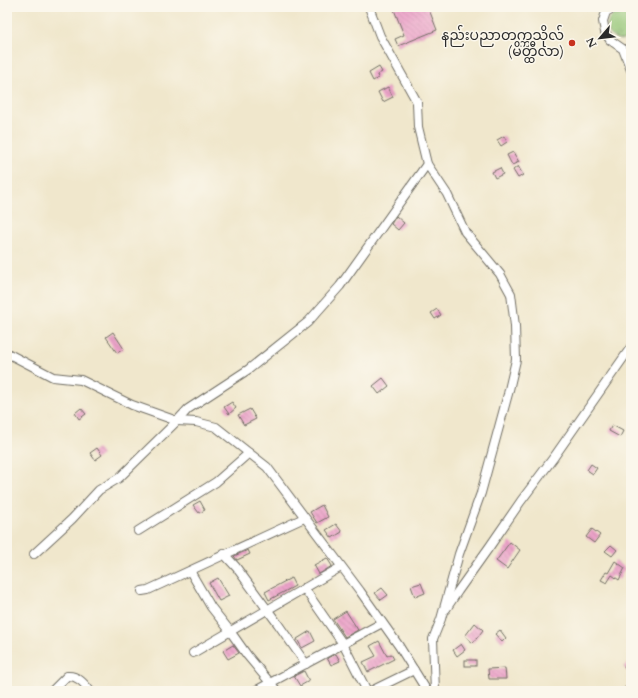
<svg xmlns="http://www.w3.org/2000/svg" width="638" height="698" viewBox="0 0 638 698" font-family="Cardo,'Noto Sans Myanmar',serif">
  <defs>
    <pattern id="park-tufts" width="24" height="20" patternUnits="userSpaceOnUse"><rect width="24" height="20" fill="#94c676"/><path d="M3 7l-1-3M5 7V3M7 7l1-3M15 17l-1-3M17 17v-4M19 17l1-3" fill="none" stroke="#79a161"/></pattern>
    <pattern id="building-back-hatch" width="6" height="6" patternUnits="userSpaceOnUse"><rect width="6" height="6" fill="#eca3c9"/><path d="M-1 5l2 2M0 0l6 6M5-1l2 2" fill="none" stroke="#bf85a3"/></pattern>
  </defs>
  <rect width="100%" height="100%" fill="#fbf7ec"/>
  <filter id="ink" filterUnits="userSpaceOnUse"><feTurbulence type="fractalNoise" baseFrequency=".025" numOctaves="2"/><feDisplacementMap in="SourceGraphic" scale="8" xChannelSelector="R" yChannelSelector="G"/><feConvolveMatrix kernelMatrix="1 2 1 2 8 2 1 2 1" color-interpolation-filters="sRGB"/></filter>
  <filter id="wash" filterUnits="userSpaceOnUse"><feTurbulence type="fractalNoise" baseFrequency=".012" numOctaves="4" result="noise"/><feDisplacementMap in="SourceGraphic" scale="16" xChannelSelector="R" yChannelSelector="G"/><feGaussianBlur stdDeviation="0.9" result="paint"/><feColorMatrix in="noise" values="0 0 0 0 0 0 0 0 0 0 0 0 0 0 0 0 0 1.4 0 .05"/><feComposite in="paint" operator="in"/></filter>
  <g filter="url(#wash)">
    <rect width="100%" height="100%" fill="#f0e7cc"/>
    <path fill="url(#park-tufts)" stroke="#607850" d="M621,11L627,12L631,15V37C610,49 596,19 621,11Z"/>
    <g id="blocks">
      <g fill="url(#building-back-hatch)">
        <polygon points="393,7 428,7 437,30 398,46 395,39 404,35"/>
        <polygon points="379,67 382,72 377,75 378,78 373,81 369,73"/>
        <polygon points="388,87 393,97 383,102 378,92"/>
        <polygon points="504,136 507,142 501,146 497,140"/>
        <polygon points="513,152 519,162 512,165 507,155"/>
        <polygon points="518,166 523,175 518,178 513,170"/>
        <polygon points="500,168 503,174 495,178 492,172"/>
        <polygon points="396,216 404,223 398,230 391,224"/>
        <polygon points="437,309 441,315 435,319 431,313"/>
        <polygon points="113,332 124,349 117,353 106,337"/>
        <polygon points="383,378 389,386 379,394 373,386"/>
        <polygon points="232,402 236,408 229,414 224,407"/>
        <polygon points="81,408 86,414 79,419 75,413"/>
        <polygon points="250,409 256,419 244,425 238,415"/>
        <polygon points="612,425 623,431 620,437 609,431"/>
        <polygon points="97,448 102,455 95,460 90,453"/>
        <polygon points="591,464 597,468 593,474 587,470"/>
        <polygon points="200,501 205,510 199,513 193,505"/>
        <polygon points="322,505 328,517 317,523 310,512"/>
        <polygon points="336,524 342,532 332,538 326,530"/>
        <polygon points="592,529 600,535 594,543 586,537"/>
        <polygon points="510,542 520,550 507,569 496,561"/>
        <polygon points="611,545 617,550 612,556 605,551"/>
        <polygon points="248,550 250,554 237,560 234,556"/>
        <polygon points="327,558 332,566 319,574 314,565"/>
        <polygon points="615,561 625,568 619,580 612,575 607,583 601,580 606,572 608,573"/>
        <polygon points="218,578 229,596 219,601 209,583"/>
        <polygon points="291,578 295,586 269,600 265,592"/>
        <polygon points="421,583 425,593 415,597 411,586"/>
        <polygon points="382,588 388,595 381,600 375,593"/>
        <polygon points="346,611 358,630 345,637 333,619"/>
        <polygon points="475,623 483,630 473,643 465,636"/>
        <polygon points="500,630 506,638 502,642 495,634"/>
        <polygon points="310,631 315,641 302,648 297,639"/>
        <polygon points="379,641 387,656 391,654 394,659 368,672 363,662 376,656 370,646"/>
        <polygon points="461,644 465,650 457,656 453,650"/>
        <polygon points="233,645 239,653 228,659 223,651"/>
        <polygon points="336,654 340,661 331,665 327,658"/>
        <rect x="465" y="660" width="11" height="6"/>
        <polygon points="631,661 631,677 624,667"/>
        <polygon points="505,668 506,679 489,679 488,669"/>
        <polygon points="304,671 309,681 300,686 294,676"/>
      </g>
    </g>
  </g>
  <g filter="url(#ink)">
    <use href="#blocks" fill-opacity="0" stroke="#706d63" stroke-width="1"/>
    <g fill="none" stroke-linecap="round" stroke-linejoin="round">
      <defs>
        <g id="minor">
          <polyline points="369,7 380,36 417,102 418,127 427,164 447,194 465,232 500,274 511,294 515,326 516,360 508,394 481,493 459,554 441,619 433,639 435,691"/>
          <polyline points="615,7 606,12 603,21 605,32 610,40 623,49 631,70"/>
          <polyline points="629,7 631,8"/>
          <polyline points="7,353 53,377 81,380 132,405 177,421 196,422 216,427 267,467 360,591 399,646 427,691"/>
          <polyline points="138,531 216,482 249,453"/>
          <polyline points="34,554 72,519 99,490 119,478 177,421 188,409 249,369 308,322 340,286 427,164"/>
          <polyline points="224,554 236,567 278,624 306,664"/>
          <polyline points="190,571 211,607 230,631 247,655 277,691"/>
          <polyline points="304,588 343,644 367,691"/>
          <polyline points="142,591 148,590 304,518"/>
          <polyline points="446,609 458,591 490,546 521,501 554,457 631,347"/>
          <polyline points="193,653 341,567"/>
          <path d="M52,691L67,676C77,675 84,683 90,691"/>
          <polyline points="255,691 382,623"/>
          <polyline points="371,691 414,670"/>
          <polyline points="628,691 631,688"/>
        </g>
      </defs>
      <use href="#minor" stroke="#706d63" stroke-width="10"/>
      <use href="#minor" stroke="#fff" stroke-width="8"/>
    </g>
  </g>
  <circle fill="#c8321e" stroke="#fbf7ec" stroke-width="1.5" cx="572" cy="43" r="4"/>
  <g text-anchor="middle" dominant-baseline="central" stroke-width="3" stroke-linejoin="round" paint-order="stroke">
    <g font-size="14" fill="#2b2b2b" stroke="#fbf7ec" text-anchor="end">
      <text x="564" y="35">နည်းပညာတက္ကသိုလ်<tspan x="564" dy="16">(မိတ္ထီလာ)</tspan></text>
    </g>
  </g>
  <rect width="638" height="698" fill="none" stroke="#fbf7ec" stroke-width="24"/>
  <g transform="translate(600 38) rotate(242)" stroke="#fbf7ec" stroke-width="3" paint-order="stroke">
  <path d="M0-3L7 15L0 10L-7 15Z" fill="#2b2b2b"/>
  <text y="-6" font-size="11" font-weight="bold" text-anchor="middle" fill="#2b2b2b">N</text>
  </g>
</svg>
